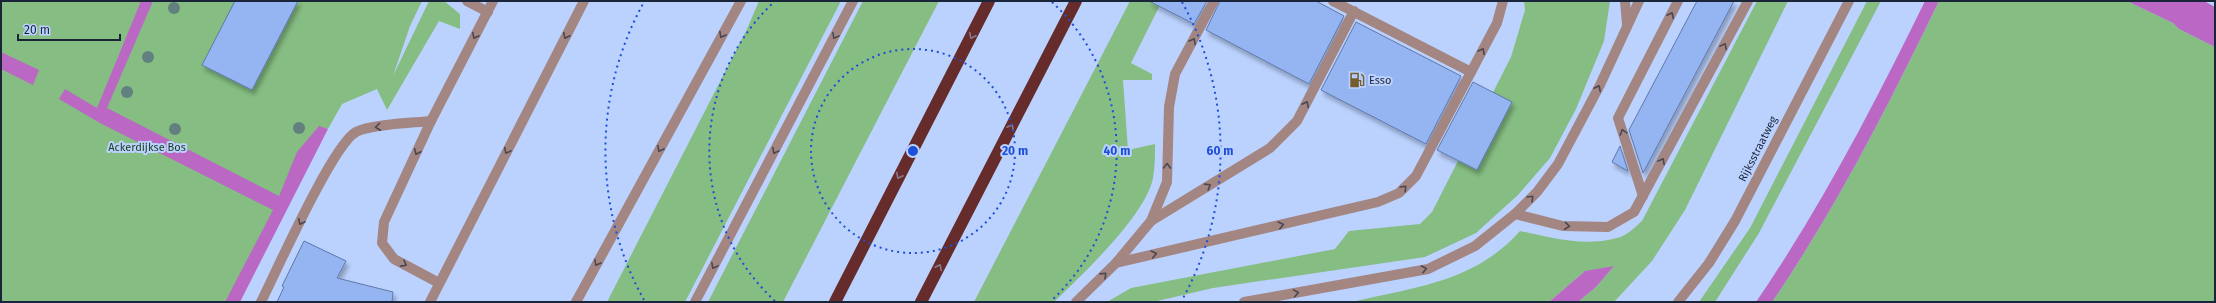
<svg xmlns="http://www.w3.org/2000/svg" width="2216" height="303" viewBox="0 0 2216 303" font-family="'Fira Sans',sans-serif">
  <defs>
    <filter id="shadow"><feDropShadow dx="2.5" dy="4.5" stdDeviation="2" flood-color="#0004"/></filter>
  </defs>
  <rect width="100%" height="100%" fill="#bbd2ff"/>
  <g fill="#85bd82">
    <polygon points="1,1 422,1 410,26 393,76 429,1 444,1 460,14 460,29 439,21 387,110 377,89 342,104 328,129 324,128 233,302 1,302"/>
    <polygon points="759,1 841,1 685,302 607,302 747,29"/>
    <polygon points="863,1 939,1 783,302 708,302"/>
    <path d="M1130,1H1162L1131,63L1152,74V80H1123L1128,150L1155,144C1155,155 1155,167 1153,178C1146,215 1082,275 1054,302H974Z"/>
    <polygon points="1524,1 1610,1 1604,41 1576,109 1550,158 1518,195 1476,233 1425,257 1213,288 1153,302 1107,302 1131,288 1335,249 1349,231 1420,224 1432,212 1511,57 1525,10"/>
    <path d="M1757,1H1788L1685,210L1652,261L1614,302H1578L1596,287L1613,267L1585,271L1549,302H1352C1415,287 1475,282 1520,231C1553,238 1583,247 1617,238C1627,236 1635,227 1642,221Z"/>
    <polygon points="1867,1 1881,1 1759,233 1715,302 1699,302 1750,228"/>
    <path d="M1939,1H2127L2173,23L2179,29L2215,47V302H1772C1837,207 1889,104 1939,1Z"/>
  </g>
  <g fill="#ba68c4">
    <polygon points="141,1 153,1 107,108 279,196 297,152 319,126 328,129 240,302 225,302 273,210 100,123 59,99 65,89 97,108"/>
    <path d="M1925,1H1939C1889,104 1837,207 1772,302H1756C1821,207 1874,105 1925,1Z"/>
    <polygon points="2127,1 2204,1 2215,7 2215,47 2179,29 2173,23"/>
    <polygon points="1,52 39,70 33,85 1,69"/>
    <polygon points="1614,266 1596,287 1578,302 1549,302 1585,271"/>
  </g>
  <g fill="#95b5f2" stroke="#5e78aa" filter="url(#shadow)">
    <polygon points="235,1 298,1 252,90 202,65"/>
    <polygon points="1149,1 1207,1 1194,24"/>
    <polygon points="1220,1 1316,1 1344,16 1309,84 1206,30"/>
    <polygon points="1697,1 1734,1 1643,173 1629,130"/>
    <polygon points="1356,22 1461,76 1426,144 1321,90"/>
    <polygon points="1473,82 1512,102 1477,170 1437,150"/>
    <polygon points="1620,146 1628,171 1612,162"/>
    <polygon points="304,241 346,261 337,278 393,292 392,302 277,302 284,287 282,286"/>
  </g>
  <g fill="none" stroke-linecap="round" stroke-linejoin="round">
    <g stroke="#a38582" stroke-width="10">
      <polyline points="467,1 488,12"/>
      <polyline points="1333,1 1471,72"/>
      <polyline points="1625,1 1627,24"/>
      <polyline points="1643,196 1618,118 1678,1"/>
      <polyline points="1515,214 1563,226 1608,227 1634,212 1748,1"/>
      <polyline points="1151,221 1270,148 1297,121 1354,11"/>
      <polyline points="1116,263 1378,202 1399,193 1416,176 1497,23 1503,1"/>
      <polyline points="439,283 394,259 382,243 384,222 431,121 493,1"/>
      <path d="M261,302C276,272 333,144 356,132C371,124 412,123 431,121"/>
      <polyline points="430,302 584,1"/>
      <polyline points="576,302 741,1"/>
      <polyline points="695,302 853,1"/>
      <polyline points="1076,302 1116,263 1151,221 1167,182 1169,107 1175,74 1214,1"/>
      <polyline points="1244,302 1428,269 1475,246 1515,214 1537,192 1558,164 1600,85 1639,1"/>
    </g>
    <polyline stroke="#a38582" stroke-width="10" points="1678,302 1709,263 1735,221 1849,1"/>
    <g stroke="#662c2b" stroke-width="12">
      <polyline points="835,302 989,1"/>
      <polyline points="921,302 1076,1"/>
    </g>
  </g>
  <g fill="#61807f">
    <circle cx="174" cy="8" r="6"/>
    <circle cx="148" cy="57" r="6"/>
    <circle cx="127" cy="92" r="6"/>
    <circle cx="299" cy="128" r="6"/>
    <circle cx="175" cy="129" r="6"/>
  </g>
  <defs><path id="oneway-chevron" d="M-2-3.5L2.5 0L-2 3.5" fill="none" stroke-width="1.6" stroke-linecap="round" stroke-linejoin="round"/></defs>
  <g stroke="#4a4753">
    <use href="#oneway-chevron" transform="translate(1671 15) rotate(-63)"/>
    <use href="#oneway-chevron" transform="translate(722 35) rotate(119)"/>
    <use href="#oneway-chevron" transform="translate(475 36) rotate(117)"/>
    <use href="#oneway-chevron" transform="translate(566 36) rotate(117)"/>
    <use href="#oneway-chevron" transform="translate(835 36) rotate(118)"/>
    <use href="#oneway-chevron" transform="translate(1193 41) rotate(-62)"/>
    <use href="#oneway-chevron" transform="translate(1724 46) rotate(-62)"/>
    <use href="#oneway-chevron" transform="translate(1482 51) rotate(-62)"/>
    <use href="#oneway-chevron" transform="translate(1598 88) rotate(-63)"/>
    <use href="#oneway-chevron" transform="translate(1306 104) rotate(-63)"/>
    <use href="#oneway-chevron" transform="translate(378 127) rotate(173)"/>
    <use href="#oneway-chevron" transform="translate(1623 132) rotate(-108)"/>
    <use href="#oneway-chevron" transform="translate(660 149) rotate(119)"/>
    <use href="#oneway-chevron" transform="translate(507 151) rotate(117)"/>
    <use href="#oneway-chevron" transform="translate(775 151) rotate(118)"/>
    <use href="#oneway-chevron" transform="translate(417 152) rotate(115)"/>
    <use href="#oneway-chevron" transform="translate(1662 161) rotate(-62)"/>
    <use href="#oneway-chevron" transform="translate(1167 166) rotate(-89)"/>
    <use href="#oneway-chevron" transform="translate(1208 186) rotate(-32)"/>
    <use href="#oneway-chevron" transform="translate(1404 188) rotate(-46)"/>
    <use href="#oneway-chevron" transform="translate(1531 198) rotate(-45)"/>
    <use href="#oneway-chevron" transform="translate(301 222) rotate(116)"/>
    <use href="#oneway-chevron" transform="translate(1281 225) rotate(-13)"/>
    <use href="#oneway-chevron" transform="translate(1567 226) rotate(6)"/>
    <use href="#oneway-chevron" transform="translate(1154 254) rotate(-13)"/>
    <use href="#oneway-chevron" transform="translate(597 263) rotate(119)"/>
    <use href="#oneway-chevron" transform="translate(404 264) rotate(28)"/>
    <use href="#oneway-chevron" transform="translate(714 266) rotate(118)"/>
    <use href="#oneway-chevron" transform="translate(1424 269) rotate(-13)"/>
    <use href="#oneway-chevron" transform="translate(1104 275) rotate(-44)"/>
    <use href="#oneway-chevron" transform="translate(1296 293) rotate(-10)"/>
  </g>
  <g stroke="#8c778a">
    <use href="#oneway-chevron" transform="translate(972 36) rotate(117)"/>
    <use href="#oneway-chevron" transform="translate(1011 127) rotate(-63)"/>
    <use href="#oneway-chevron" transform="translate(899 176) rotate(117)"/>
    <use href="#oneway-chevron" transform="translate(939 267) rotate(-63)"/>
  </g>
  <g fill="none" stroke="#1d4ed8" stroke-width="2" stroke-dasharray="2 4">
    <circle cx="913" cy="151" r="102"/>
    <path d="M775 301A204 204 0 0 1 774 2M1052 2A204 204 0 0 1 1051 301"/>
    <path d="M644 300A307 307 0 0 1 644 2M1182 2A307 307 0 0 1 1182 300"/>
  </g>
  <defs>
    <symbol id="fuel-bare" viewBox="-9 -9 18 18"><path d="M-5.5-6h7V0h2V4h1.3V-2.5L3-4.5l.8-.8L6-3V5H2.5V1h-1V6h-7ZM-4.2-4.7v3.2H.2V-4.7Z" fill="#755d2d" stroke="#bbd2ff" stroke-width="2.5" paint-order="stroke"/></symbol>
  </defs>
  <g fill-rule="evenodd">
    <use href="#fuel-bare" x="1346" y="69" width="22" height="22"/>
  </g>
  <g text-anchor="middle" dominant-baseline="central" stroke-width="4" stroke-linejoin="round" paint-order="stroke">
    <g font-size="11" fill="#1a253a" stroke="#bbd2ff" text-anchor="start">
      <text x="1369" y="80">Esso</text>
    </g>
    <g font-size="11" fill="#173c16" stroke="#bbd2ff">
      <text x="147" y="147">Ackerdijkse Bos</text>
    </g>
    <g font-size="11" fill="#1a253a" stroke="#bbd2ff">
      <text transform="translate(1758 149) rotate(-63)">Rijksstraatweg</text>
    </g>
  </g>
  <circle cx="913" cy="151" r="6" fill="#1d4ed8" stroke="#bbd2ff" stroke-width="2"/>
  <g font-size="12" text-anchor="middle" font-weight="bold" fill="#1d4ed8" stroke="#bbd2ff" stroke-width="4" stroke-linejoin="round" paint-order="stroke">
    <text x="1015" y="155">20 m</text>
    <text x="1117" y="155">40 m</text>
    <text x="1220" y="155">60 m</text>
  </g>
  <rect width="2216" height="303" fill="none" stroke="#1a253a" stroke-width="4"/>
  <path d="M18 34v6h102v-6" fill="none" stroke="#1a253a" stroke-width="2"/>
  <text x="24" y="34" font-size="12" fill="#1a253a" stroke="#bbd2ff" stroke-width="3" paint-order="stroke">20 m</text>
</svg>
